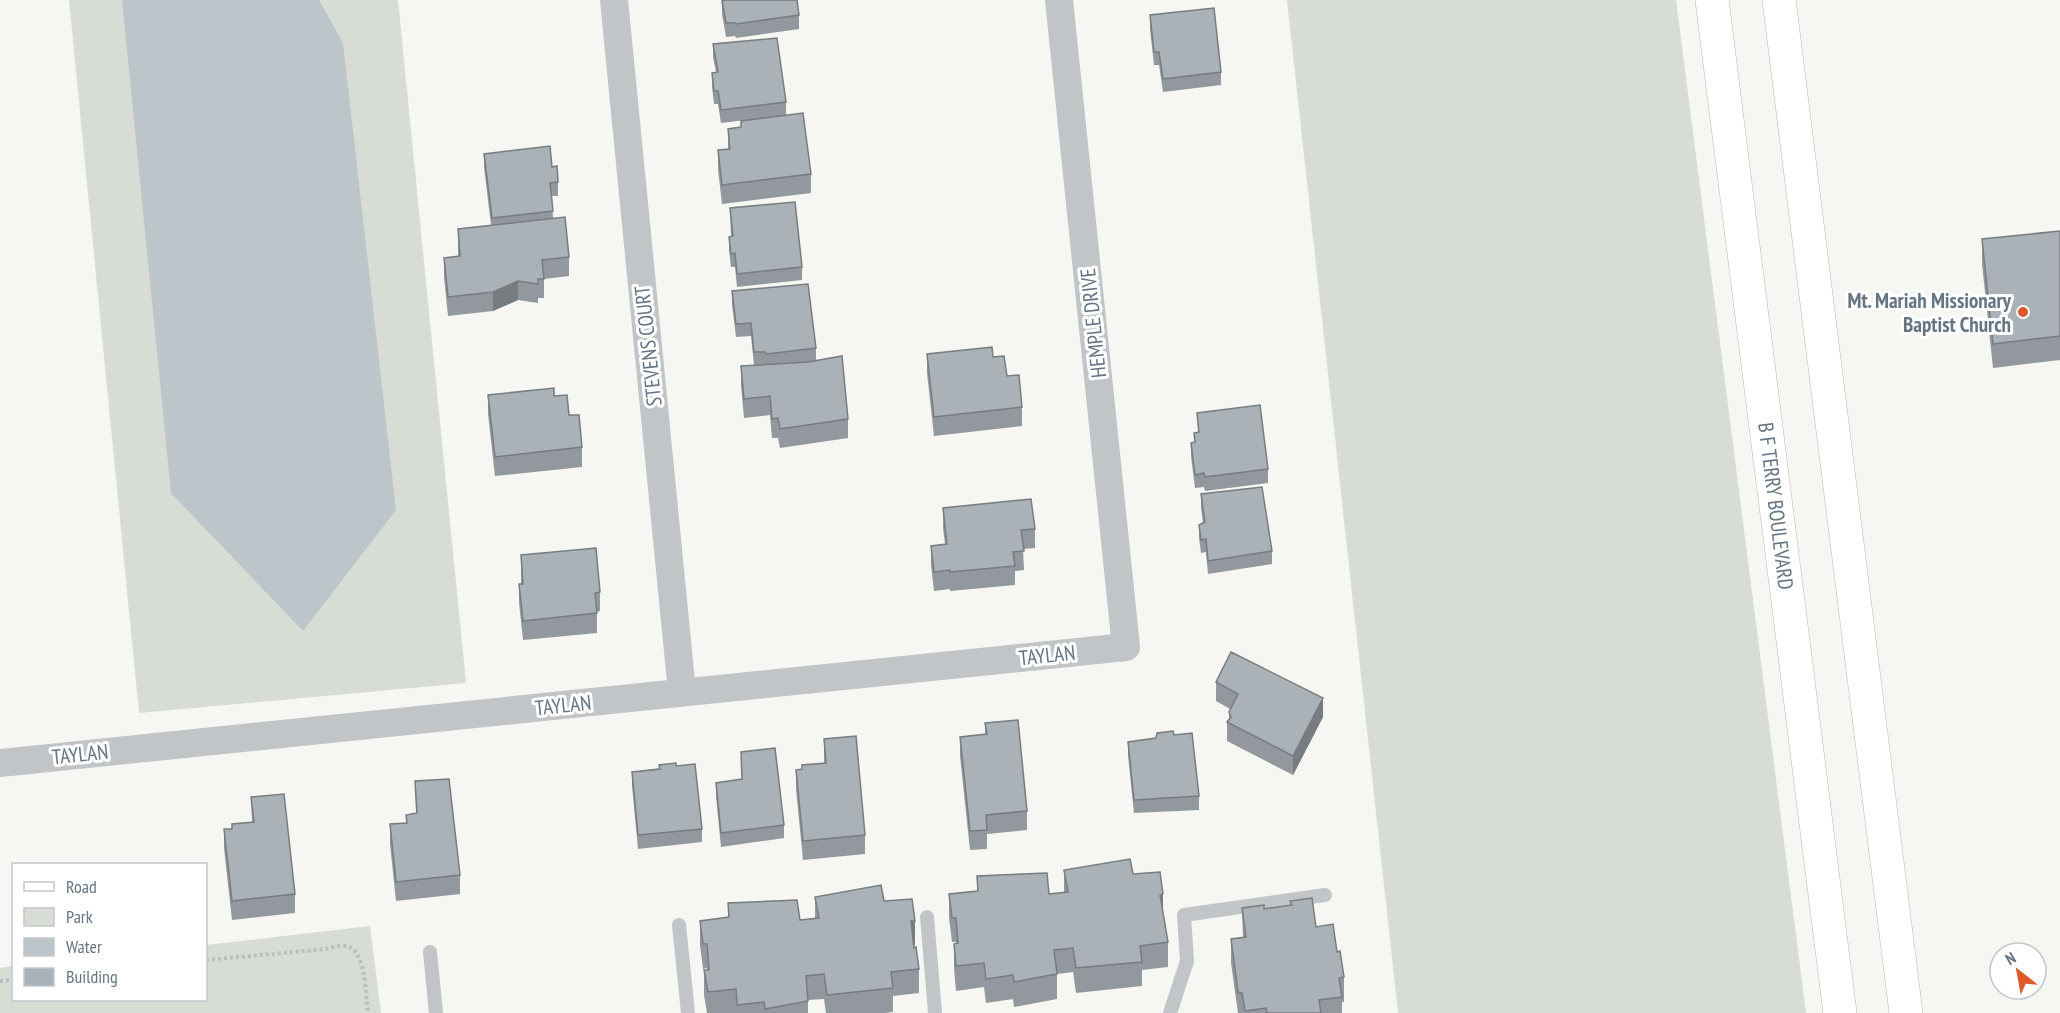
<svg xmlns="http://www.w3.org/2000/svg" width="2060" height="1013" viewBox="0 0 2060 1013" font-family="'PT Sans Narrow',sans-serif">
  <rect width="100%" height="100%" fill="#f6f6f3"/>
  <g fill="#d7ddd4">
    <polygon points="69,0 398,0 466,683 139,713"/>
    <polygon points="1287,0 1676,0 1806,1013 1398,1013"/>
    <polygon points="370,926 381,1013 0,1013 0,968 13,966 14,1000 206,1000 206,945"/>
  </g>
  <polygon fill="#bbc5ca" points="122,0 319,0 343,43 396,510 303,631 171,493"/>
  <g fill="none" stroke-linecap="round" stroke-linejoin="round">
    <defs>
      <g id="secondary">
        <polyline points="1712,0 1840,1013"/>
        <polyline points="1779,0 1906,1013"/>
      </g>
    </defs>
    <use href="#secondary" stroke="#b4b8bd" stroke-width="34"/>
    <g stroke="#bbbdbf" stroke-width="4" stroke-dasharray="3 3" stroke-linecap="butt">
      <path d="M206,960L326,949C334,947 345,943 353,949C366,960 366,997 368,1013"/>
      <polyline points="0,981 14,980"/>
    </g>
    <g stroke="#c1c5c8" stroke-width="14">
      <polyline points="927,917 935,1013"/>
      <polyline points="679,925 688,1013"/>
      <polyline points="430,952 436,1013"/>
      <polyline points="1170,1013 1187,961 1184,915 1325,895"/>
    </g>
    <g stroke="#c1c5c8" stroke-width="28">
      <polyline points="614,0 682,692"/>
      <polyline points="0,763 1126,647 1059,0"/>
    </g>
    <use href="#secondary" stroke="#fff" stroke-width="33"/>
  </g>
  <g fill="#92989d">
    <polygon points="723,0 797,0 799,15 799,29 736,38 735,36 726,37 722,14 722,1"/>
    <polygon points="1150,15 1221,72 1221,85 1163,92 1159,65 1154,65 1150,29"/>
    <polygon points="713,44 786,102 786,115 811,174 811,193 722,204 718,169 718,150 728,149 728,129 741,127 741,121 746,120 721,123 718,104 714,104 712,87 712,73 716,72 713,57"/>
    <polygon points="484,154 552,167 558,182 558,196 552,196 553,219 569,257 569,276 544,279 544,298 538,298 538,303 518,300 493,311 448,316 444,277 444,258 458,256 458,229 491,225 484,167"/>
    <polygon points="730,208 802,267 802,280 737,287 735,267 731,267 729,250 729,237 731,237"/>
    <polygon points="2060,231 2060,360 1993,368 1982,264 1982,239"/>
    <polygon points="732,291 816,348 816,360 848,419 848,438 780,448 778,438 772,438 770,415 744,418 741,385 741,366 754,365 751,336 736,337 732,304"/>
    <polygon points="927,354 993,357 1007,376 1022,407 1022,426 934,436 927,373"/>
    <polygon points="488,395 554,396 569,415 582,447 582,467 495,476 488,414"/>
    <polygon points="1197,413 1268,469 1268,483 1205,491 1204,487 1195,488 1191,456 1191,443 1194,442 1194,433 1198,432"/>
    <polygon points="1201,494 1272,551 1272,564 1208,574 1206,552 1201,553 1199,538 1199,525 1203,523 1201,508"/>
    <polygon points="943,508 1035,529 1035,548 1023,549 1024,570 1015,571 1015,585 950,591 950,589 934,591 931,565 931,546 945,544 943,528"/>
    <polygon points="521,555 600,592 600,611 597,612 597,633 523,640 519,603 519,584 521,584"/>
    <polygon points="1216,682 1323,717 1293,775 1227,741 1227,722 1229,720 1229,712 1230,709 1216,701"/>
    <polygon points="985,723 1027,811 1027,830 987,834 987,849 970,850 960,756 960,737 985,734"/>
    <polygon points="1174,735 1199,796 1199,810 1134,813 1128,755 1128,742 1156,738"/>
    <polygon points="824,739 865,835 865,854 803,860 796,789 796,770 802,769 824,763"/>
    <polygon points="676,766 702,829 702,842 638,849 632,785 632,772"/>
    <polygon points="415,781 460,875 460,894 396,901 390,844 390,824 407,823 416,813"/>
    <polygon points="716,783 784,825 784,838 721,847 716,796"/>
    <polygon points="251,797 295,894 295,913 232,920 224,848 224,829 232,829 232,824 252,822"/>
    <polygon points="1064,870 1133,874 1163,914 1168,942 1168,967 1142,970 1142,986 1076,993 1073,972 1057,974 1057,999 1014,1007 1013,999 986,1003 984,987 956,991 954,968 954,944 956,944 956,942 952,942 949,918 949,894 977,891 977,876 1049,894 1064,892"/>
    <polygon points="815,897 884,901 915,945 913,945 919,969 919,993 893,996 893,1012 885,1013 826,1013 824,999 808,1000 808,1013 707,1013 704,995 704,970 707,970 707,968 703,969 700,945 700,921 728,917 728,903 800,920 815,918"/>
    <polygon points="1290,901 1316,927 1337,952 1344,977 1344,1002 1342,1002 1342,1013 1238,1013 1231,963 1231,939 1243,938 1242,908 1264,909 1290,905"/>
  </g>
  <g fill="#777c80">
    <polygon points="518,281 518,300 493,311 493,292"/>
    <polygon points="1323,698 1323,717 1293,775 1293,756"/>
    <polygon points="1163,894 1163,918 1160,895"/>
    <polygon points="911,921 915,921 915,945 911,946"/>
  </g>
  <g fill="#aab1b7" stroke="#777c80" stroke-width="1.5">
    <polygon points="726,0 797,0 799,15 736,24 735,23 726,23 722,1"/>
    <polygon points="1214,8 1221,72 1163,79 1159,52 1154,52 1150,15"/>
    <polygon points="777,38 786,102 721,110 718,91 714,91 712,73 718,72 713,44"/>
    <polygon points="803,113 811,174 722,185 718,150 730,149 728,129 741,127 741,121"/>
    <polygon points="550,146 552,167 557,166 558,182 550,183 553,211 492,218 484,154"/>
    <polygon points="795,202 802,267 737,274 735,253 731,254 729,237 733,236 730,208"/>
    <polygon points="565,217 569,257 542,260 544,279 538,279 538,284 518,281 493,292 448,297 444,258 460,256 458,229"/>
    <polygon points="2060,231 2060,336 1993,344 1982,239"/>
    <polygon points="808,284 816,348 767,354 765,352 754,352 751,323 736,324 732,291"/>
    <polygon points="992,347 993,357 1004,356 1007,376 1019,375 1022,407 934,417 927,354"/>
    <polygon points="842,356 848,419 780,429 778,418 772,419 770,396 744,399 741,366 808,362"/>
    <polygon points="554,388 554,396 567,395 569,415 579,415 582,447 495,457 488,395"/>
    <polygon points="1260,405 1268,469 1205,477 1204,473 1195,475 1191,443 1195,442 1194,433 1199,432 1197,413"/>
    <polygon points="1262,487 1272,551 1208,561 1206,539 1201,540 1199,525 1205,522 1201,494"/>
    <polygon points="1031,499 1035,529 1021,530 1024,551 1013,552 1015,566 950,572 950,570 934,572 931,546 947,544 943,508"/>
    <polygon points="596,548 600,592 595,593 597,613 523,621 519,584 523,584 521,555"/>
    <polygon points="1231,652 1323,698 1293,756 1227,722 1231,717 1229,712 1238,694 1216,682"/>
    <polygon points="1018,720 1027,811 986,815 987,830 970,831 960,737 987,734 985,723"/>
    <polygon points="1173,731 1174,735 1192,733 1199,796 1134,800 1128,742 1156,738 1157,733"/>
    <polygon points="856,736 865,835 803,841 796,770 802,769 802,765 826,763 824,739"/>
    <polygon points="775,748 784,825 721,833 716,783 742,779 741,752"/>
    <polygon points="676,763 676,766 695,764 702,829 638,835 632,772 660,769 659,765"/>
    <polygon points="449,779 460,875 396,882 390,824 407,823 406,815 417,813 415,781"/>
    <polygon points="284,794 295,894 232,901 224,829 232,829 232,824 254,822 251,797"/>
    <polygon points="1130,859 1133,874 1160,872 1163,894 1160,895 1168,942 1140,946 1142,962 1076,968 1073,948 1054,950 1057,974 1014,982 1013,975 986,979 984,963 956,966 954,944 958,943 956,918 952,918 949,894 978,891 977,876 1047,873 1049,894 1068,892 1064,870"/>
    <polygon points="881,885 884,901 912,899 915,921 911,921 914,948 916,947 919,969 891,972 893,988 827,995 824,974 806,976 808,1001 765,1009 764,1002 737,1005 736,989 708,992 704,970 709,970 707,944 703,944 700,921 729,917 728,903 797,900 800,920 819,918 815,897"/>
    <polygon points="1312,898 1316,927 1333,924 1337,952 1340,951 1344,977 1339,978 1342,997 1319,1000 1321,1013 1267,1013 1266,1008 1245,1011 1242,993 1238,992 1231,939 1246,937 1242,908 1264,905 1264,909 1292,905 1290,901"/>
  </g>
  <circle fill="#dd592c" stroke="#fff" stroke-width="2" cx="2023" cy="312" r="6"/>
  <g text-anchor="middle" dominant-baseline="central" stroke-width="6" stroke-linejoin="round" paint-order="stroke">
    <g font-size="21" font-weight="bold" fill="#667583" stroke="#fff" text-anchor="end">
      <text x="2011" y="300">Mt. Mariah Missionary<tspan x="2011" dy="24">Baptist Church</tspan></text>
    </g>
    <g font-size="21" fill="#667583" stroke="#fff">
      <text transform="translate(1093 323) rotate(-96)">HEMPLE DRIVE</text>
      <text transform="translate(648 346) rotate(-96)">STEVENS COURT</text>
      <text transform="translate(1776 506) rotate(83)">B F TERRY BOULEVARD</text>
      <text transform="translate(1047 655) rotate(-6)">TAYLAN</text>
      <text transform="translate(563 705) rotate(-6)">TAYLAN</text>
      <text transform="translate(80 754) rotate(-6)">TAYLAN</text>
    </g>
  </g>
  <rect x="12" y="863" width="195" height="138" fill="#ffffff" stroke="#c2c8cd" stroke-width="1.5"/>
  <rect x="24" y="882" width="30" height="9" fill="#ffffff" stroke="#c2c8cd" stroke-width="1.5"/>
  <text x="66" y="893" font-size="18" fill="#667583">Road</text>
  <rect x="24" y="908" width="30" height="18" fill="#d7ddd4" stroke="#c2c8cd" stroke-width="1.5"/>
  <text x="66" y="923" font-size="18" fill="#667583">Park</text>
  <rect x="24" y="938" width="30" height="18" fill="#bbc5ca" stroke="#c2c8cd" stroke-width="1.5"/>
  <text x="66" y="953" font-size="18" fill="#667583">Water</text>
  <rect x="24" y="968" width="30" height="18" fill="#aab1b7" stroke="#c2c8cd" stroke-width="1.5"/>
  <text x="66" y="983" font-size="18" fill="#667583">Building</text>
  <g transform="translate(2018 971) rotate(329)"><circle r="28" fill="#ffffff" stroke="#c2c8cd" stroke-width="1.5"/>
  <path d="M0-4.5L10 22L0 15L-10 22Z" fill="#dd592c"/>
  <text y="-9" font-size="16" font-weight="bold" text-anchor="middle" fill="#667583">N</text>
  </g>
</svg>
